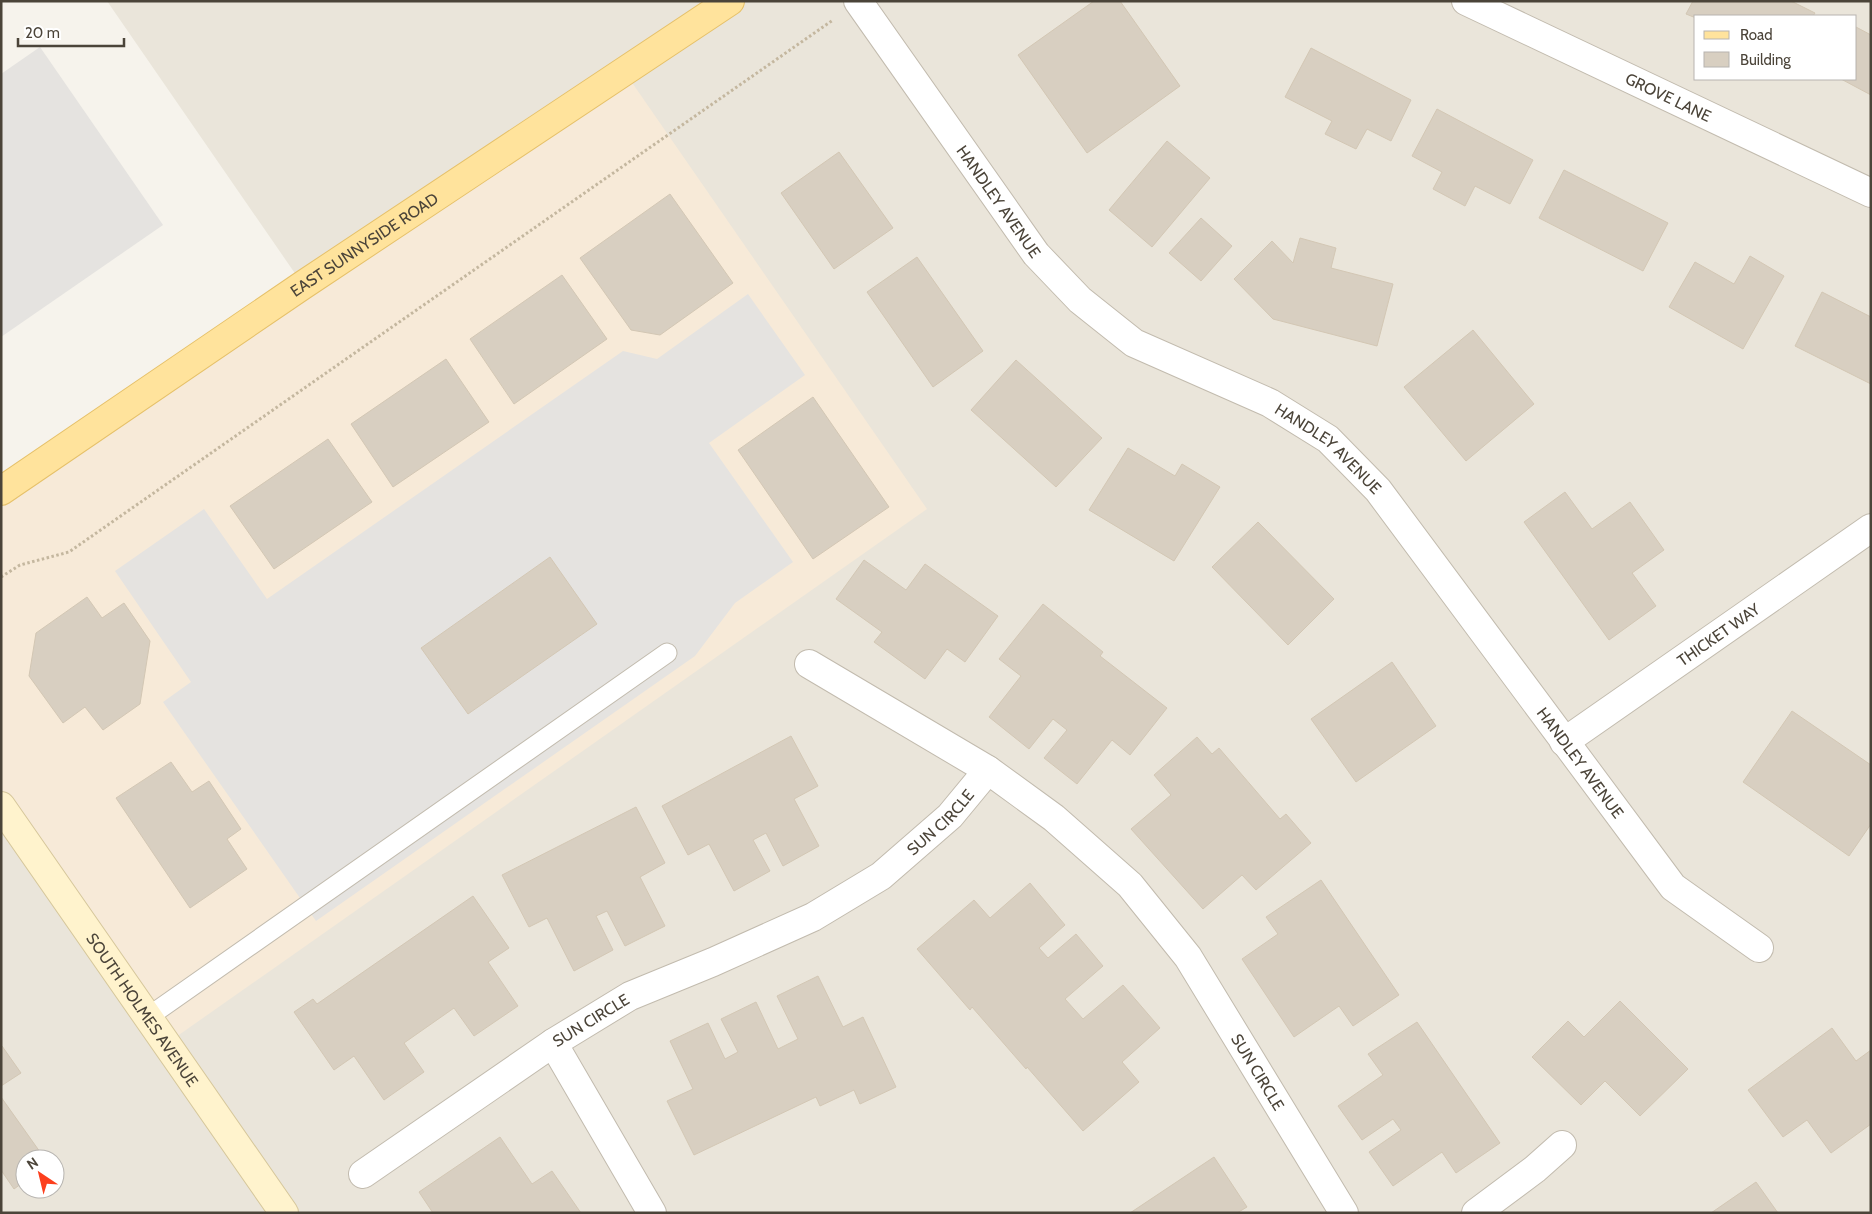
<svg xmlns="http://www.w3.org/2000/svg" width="1872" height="1214" viewBox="0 0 1872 1214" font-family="Cabin,sans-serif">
  <rect width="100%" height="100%" fill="#f6f3ec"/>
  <path fill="#eae5da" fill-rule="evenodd" d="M107,1H1871V1213H1V806L303,285ZM1696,16H1856V79H1696ZM25,1159H55V1189H25Z"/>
  <polygon fill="#f7ead8" points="624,71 927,509 166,1044 1,806 1,491"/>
  <g fill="#e5e3e0">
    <polygon points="40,47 163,225 1,337 1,74"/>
    <polygon points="748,294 805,375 709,443 793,562 735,603 695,656 316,921 163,702 191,682 115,571 204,509 267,599 623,351 657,359"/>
  </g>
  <g fill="#d8cfc1" stroke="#d3c7b4">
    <polygon points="1094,1 1120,1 1180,86 1087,153 1018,55"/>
    <polygon points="1693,1 1791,1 1815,13 1813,16 1696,16 1696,18 1686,14"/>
    <polygon points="1856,27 1871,35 1871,95 1841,79 1856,79"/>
    <polygon points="1311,48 1411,100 1391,141 1367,129 1356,149 1325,134 1332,121 1285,97"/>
    <polygon points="1437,109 1533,160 1510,204 1475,186 1465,206 1433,189 1442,172 1412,156"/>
    <polygon points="1167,141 1210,178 1152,247 1109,210"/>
    <polygon points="839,152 893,228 834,269 781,193"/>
    <polygon points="1564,170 1668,223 1643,271 1539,218"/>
    <polygon points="670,194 733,283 660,335 631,330 580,258"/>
    <polygon points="1201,218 1232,246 1201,281 1169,253"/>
    <polygon points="1300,238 1336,248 1331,268 1393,284 1377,346 1273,319 1234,279 1272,241 1293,263"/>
    <polygon points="1750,256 1784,276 1743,349 1669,307 1695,262 1734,284"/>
    <polygon points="917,257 983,351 933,387 867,292"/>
    <polygon points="562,275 607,339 514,404 470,339"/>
    <polygon points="1822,292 1871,317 1871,384 1795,346"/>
    <polygon points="1473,330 1534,404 1466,461 1404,387"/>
    <polygon points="446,359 489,422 393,487 351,424"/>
    <polygon points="1016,360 1102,438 1056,487 971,410"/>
    <polygon points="813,397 889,507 813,559 738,450"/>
    <polygon points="328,439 372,502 274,569 230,506"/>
    <polygon points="1128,448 1175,476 1182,464 1220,487 1174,561 1089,510"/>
    <polygon points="1565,492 1592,529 1630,502 1664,550 1632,573 1656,606 1609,640 1524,522"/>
    <polygon points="1258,522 1334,599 1288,645 1212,567"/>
    <polygon points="550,557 597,624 468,714 421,648"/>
    <polygon points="864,560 906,590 925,564 998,616 965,662 947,649 925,679 874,642 882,632 836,599"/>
    <polygon points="87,597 102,618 124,603 150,641 140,704 103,730 85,707 63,723 29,676 36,633"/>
    <polygon points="1043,604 1103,652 1100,656 1167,708 1130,755 1112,740 1077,784 1044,758 1067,730 1053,719 1029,749 989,717 1021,676 999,659"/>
    <polygon points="1392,662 1436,726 1356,782 1311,719"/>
    <polygon points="1792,711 1871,765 1871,824 1849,856 1743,782"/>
    <polygon points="791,736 818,786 794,799 819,846 783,866 766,833 753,840 770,871 734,891 709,844 688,855 662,806"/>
    <polygon points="1197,737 1212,754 1219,748 1280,819 1286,814 1311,843 1256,890 1242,875 1203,909 1131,829 1171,795 1154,775"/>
    <polygon points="171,762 192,792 209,781 241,829 227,839 247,869 190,908 116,798"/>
    <polygon points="636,807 665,863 640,877 665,926 625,946 607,911 596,916 613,950 574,971 547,918 529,927 502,875"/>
    <polygon points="1321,880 1399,995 1353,1026 1339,1006 1294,1037 1242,959 1278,934 1266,917"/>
    <polygon points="1030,883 1065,925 1039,948 1048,958 1076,934 1103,966 1065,999 1083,1019 1123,985 1160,1028 1122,1062 1139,1082 1083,1131 1027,1067 1026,1069 972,1007 970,1010 917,949 974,900 990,918"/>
    <polygon points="473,896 509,948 488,962 518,1006 474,1036 454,1008 404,1043 424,1072 384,1100 354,1056 334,1070 294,1012 313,999 317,1004"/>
    <polygon points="818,976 843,1027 863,1017 896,1087 860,1104 854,1090 820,1106 816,1097 694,1155 667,1101 693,1089 670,1041 708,1023 725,1059 738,1052 721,1019 756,1002 778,1049 798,1039 777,996"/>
    <polygon points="1620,1001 1688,1069 1640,1116 1605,1081 1581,1105 1532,1057 1568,1021 1584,1037"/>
    <polygon points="1417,1022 1500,1143 1456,1173 1442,1152 1393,1186 1369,1152 1401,1130 1393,1119 1362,1140 1338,1106 1383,1075 1368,1054"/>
    <polygon points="1832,1028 1856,1061 1871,1050 1871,1124 1831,1153 1807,1120 1783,1137 1748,1090"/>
    <polygon points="2,1046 21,1073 1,1086 1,1047"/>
    <polygon points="1,1097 45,1159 25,1159 25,1181 14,1189 1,1170"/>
    <polygon points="500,1137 532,1184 552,1171 581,1213 433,1213 419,1192"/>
    <polygon points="1214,1157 1247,1207 1237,1213 1130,1213"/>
    <polygon points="1756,1182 1778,1213 1711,1213"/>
  </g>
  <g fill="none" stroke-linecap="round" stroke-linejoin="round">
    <defs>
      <polyline id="lane" points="148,1017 667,653"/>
      <g id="street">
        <path id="s1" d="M858,1L1036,254L1080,300L1134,343L1270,403L1328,439L1378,490L1673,887L1759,948"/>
        <path id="s2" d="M1466,1L1871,193"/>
        <path id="s3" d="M809,664L988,770L1054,818L1130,885L1188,957L1344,1213"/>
        <path id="s4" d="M1564,742L1871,528"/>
        <polyline points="553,1043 652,1213"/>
        <path id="s5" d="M363,1174L553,1043L630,996L713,962L813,917L881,876L950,816L988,770"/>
        <polyline points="1476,1213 1535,1169 1562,1145"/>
      </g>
      <g id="secondary">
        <path id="s6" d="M1,806L284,1213"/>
      </g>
      <g id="primary">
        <path id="s7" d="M1,491L303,285L730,1"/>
      </g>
    </defs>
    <use href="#lane" stroke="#c2bbae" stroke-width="21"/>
    <use href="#street" stroke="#c2bbae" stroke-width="30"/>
    <use href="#secondary" stroke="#d6c79b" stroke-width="30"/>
    <use href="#primary" stroke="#e6c16a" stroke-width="30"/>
    <polyline stroke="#c4b79f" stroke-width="3" stroke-dasharray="2.5 2.5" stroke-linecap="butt" points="1,577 20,565 69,552 833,20"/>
    <use href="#lane" stroke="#fff" stroke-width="19"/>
    <use href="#street" stroke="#fff" stroke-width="28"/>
    <use href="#secondary" stroke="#fff3cd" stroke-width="28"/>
    <use href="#primary" stroke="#ffe39c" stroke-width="28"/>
  </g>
  <g text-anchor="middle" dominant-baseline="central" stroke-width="4" stroke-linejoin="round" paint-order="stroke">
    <g font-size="16" fill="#4b4439" stroke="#fff">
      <text stroke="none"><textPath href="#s2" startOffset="224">GROVE LANE</textPath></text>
      <text stroke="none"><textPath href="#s1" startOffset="245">HANDLEY AVENUE</textPath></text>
      <text stroke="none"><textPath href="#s7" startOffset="439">EAST SUNNYSIDE ROAD</textPath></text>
      <text stroke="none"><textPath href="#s1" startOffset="665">HANDLEY AVENUE</textPath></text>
      <text stroke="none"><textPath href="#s4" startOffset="188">THICKET WAY</textPath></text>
      <text stroke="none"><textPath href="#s1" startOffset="1070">HANDLEY AVENUE</textPath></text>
      <text stroke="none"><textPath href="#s5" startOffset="680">SUN CIRCLE</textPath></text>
      <text stroke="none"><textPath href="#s6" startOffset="248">SOUTH HOLMES AVENUE</textPath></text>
      <text stroke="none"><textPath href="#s5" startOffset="275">SUN CIRCLE</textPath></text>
      <text stroke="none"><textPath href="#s3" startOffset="618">SUN CIRCLE</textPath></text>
    </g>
  </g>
  <rect width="1872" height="1214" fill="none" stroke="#4b4439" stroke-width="5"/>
  <rect x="1694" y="15" width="162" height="65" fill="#ffffff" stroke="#b7b4b0"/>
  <rect x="1704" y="31" width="25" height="8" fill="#ffe39c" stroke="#b7b4b0"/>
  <text x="1740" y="40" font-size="15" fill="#4b4439">Road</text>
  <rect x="1704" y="52" width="25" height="15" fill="#d8cfc1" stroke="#b7b4b0"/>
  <text x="1740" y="65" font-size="15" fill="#4b4439">Building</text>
  <g transform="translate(40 1174) rotate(325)"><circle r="24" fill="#ffffff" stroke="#b7b4b0"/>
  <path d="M0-4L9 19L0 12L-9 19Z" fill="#fc3f1d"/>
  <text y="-8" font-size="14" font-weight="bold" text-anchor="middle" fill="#4b4439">N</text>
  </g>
  <path d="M18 38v8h106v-8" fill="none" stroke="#4b4439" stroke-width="2.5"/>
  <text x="25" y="38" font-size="15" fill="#4b4439" stroke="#ffffff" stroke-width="4" paint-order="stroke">20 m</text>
</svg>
